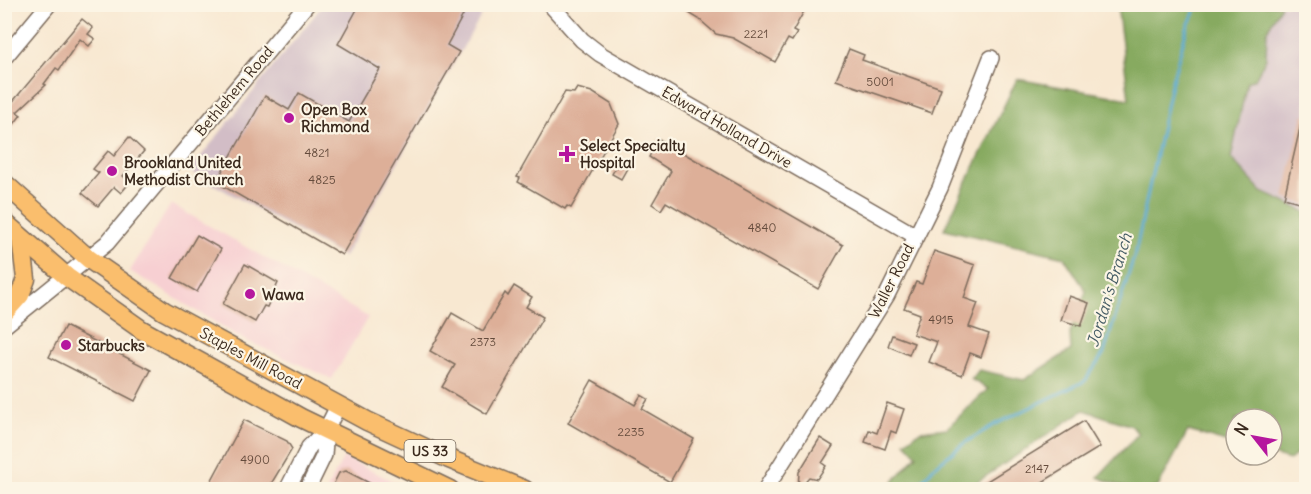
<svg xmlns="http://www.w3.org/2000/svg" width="1311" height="494" viewBox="0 0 1311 494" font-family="Delius,sans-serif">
  <rect width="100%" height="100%" fill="#fcf5e5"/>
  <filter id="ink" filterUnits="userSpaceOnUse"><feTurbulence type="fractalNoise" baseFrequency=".0167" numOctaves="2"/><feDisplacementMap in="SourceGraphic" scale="12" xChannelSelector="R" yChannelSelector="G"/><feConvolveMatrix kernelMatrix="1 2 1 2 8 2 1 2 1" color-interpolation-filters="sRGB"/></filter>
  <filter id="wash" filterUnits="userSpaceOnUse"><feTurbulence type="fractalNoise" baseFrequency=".008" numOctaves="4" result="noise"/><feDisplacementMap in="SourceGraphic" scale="24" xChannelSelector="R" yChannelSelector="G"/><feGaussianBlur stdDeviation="1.35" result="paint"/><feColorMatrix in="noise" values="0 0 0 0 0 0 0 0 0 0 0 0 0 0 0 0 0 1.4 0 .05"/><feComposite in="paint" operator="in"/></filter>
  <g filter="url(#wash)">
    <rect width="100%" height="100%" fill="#f8e8d1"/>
    <g fill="#f7cfd2">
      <polygon points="171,204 368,317 332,379 243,339 130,271"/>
      <polygon points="344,457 408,489 326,490"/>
    </g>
    <g fill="#d2bdc6">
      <polygon points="323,5 487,5 344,257 189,171"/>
      <polygon points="1261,5 1306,5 1306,234 1212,209"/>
    </g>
    <path fill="#87aa60" stroke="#616a3f" stroke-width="1.5" d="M1117,5H1281L1267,31L1266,58L1255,79L1247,82L1231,158L1262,192L1306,212V446L1290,460L1272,455V419H1236V445L1188,431L1158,487C1137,494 1118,486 1098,477L1138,434L1132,426L1084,410L967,489L886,490L917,455L905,442L920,431L947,428L988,389L971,379L979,370L1024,380L1071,350L1070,333L1086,291L1064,257L944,229L1017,79L1129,99Z"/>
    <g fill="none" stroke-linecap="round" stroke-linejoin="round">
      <polyline stroke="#53a7cf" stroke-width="3" points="915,490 934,467 963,444 992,426 1085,381 1104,353 1136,250 1170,88 1187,28 1198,4"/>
    </g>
    <g id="blocks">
      <g fill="#ddaf98">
        <polygon points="360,4 469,4 447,45 459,52 342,255 216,182 265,96 289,110 299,93 349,122 380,69 338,44"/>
        <polygon points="674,4 808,4 793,31 797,33 792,41 788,39 775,62 733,38 716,34 699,19"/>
        <polygon points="82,19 93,28 88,34 95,39 89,46 80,39 59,70 56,68 44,84 46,85 17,112 21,115 11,128 4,123 4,112"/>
        <polygon points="849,49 864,55 862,60 941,88 932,113 836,80"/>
        <polygon points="577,88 592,92 611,104 619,124 571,208 567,206 565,209 518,182 520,178 517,177 565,92 574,93"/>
        <polygon points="1303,115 1306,115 1306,204 1284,198"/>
        <polygon points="129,137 144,151 123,176 130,182 121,193 114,187 98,206 82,193 99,173 93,169 108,151 114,156"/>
        <polygon points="659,139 843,245 818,289 666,202 661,210 652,204 671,171 649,157"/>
        <polygon points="621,158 630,163 621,179 612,174"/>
        <polygon points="197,235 221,249 197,292 172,278"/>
        <polygon points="934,251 975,265 964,298 978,303 969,327 989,334 981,357 970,353 962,375 929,362 937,342 913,334 920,314 904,308 916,282 922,284"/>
        <polygon points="245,264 278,283 267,307 264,306 255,322 223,304"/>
        <polygon points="514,286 532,297 526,307 543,317 487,414 442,387 455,365 430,351 452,313 483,331 505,293 508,296"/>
        <polygon points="1069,296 1089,303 1081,326 1061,320"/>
        <polygon points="65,326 151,370 135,401 49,357"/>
        <polygon points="892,335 914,343 909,355 888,346"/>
        <polygon points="592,380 635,405 641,395 648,399 642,409 694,439 670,482 568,423"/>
        <polygon points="887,403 904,409 896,433 891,431 885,449 865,442 869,430 877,433"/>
        <polygon points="244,420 287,441 292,449 268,489 207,489"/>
        <polygon points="1084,421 1100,447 1031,489 974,489"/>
        <polygon points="820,438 833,446 822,463 826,466 817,479 809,477 798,489 799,472"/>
        <polygon points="346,471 381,489 331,489 339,473"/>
      </g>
    </g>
  </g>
  <g filter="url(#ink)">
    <use href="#blocks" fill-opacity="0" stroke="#7d6c5d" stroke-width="1.5"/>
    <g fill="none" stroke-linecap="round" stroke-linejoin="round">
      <defs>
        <g id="minor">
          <polyline points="550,4 582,40 600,54 914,235"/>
          <polyline points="4,58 49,4"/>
          <polyline points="4,326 107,243 307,4"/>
          <polyline points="287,490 309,447 326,430 338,406"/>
          <polyline points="307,490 324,455 326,430"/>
          <polyline points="765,490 887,295 940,188 991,58"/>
        </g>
        <g id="major">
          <polyline points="4,183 89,259 164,311 367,421 449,459 525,490"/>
          <polyline points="4,222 67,277 142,330 301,418 450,490"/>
          <polyline points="4,313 20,295 26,279 21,238"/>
        </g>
      </defs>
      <use href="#minor" stroke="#7d6c5d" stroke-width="18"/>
      <use href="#major" stroke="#7d6c5d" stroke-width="21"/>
      <use href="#minor" stroke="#fff" stroke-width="15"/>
      <use href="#major" stroke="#fabe6d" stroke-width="18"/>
    </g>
  </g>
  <g fill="#b5179e" stroke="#fcf5e5" stroke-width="2">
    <circle cx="289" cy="118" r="6"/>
    <path d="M564 145h6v6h6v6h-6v6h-6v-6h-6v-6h6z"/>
    <circle cx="112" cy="171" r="6"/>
    <circle cx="250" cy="294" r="6"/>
    <circle cx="66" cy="345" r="6"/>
  </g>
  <g text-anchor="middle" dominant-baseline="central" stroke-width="4.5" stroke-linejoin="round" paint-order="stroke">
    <g font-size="12" fill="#644b3c">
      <text x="756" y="33">2221</text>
      <text x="880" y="81">5001</text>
      <text x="317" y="152">4821</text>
      <text x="322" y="179">4825</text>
      <text x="762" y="227">4840</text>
      <text x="941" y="319">4915</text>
      <text x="483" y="341">2373</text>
      <text x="631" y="431">2235</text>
      <text x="255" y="459">4900</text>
      <text x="1037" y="468">2147</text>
    </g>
    <rect fill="#fcf5e5" stroke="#75675a" stroke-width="1.5" x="404.5" y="440" width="51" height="22" rx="4.5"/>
    <g font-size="14" font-weight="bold" fill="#3b2a1e">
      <text x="430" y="451">US 33</text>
    </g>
    <g font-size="15" fill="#3b2a1e" stroke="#fcf5e5">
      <text transform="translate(234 91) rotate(-50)">Bethlehem Road</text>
      <text transform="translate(727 127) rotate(30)">Edward Holland Drive</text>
      <text transform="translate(891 281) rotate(-63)">Waller Road</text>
      <text transform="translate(251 358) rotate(28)">Staples Mill Road</text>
    </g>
    <g font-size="15" font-weight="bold" fill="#3b2a1e" stroke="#fcf5e5" text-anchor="start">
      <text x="301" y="109">Open Box<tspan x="301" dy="17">Richmond</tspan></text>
      <text x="580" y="145">Select Specialty<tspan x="580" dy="17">Hospital</tspan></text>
      <text x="124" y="162">Brookland United<tspan x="124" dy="17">Methodist Church</tspan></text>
      <text x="262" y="294">Wawa</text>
      <text x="78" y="345">Starbucks</text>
    </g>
    <g font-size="16" font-style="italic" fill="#455c65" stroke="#fcf5e5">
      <text transform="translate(1109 290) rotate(-73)">Jordan's Branch</text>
    </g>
  </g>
  <rect width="1311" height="494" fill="none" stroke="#fcf5e5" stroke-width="24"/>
  <g transform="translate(1254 437) rotate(301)"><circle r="28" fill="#fcf5e5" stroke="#afa495" stroke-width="1.5"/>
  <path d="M0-4.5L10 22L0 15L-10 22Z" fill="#b5179e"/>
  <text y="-9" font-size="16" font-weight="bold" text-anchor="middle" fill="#3b2a1e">N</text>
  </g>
</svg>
